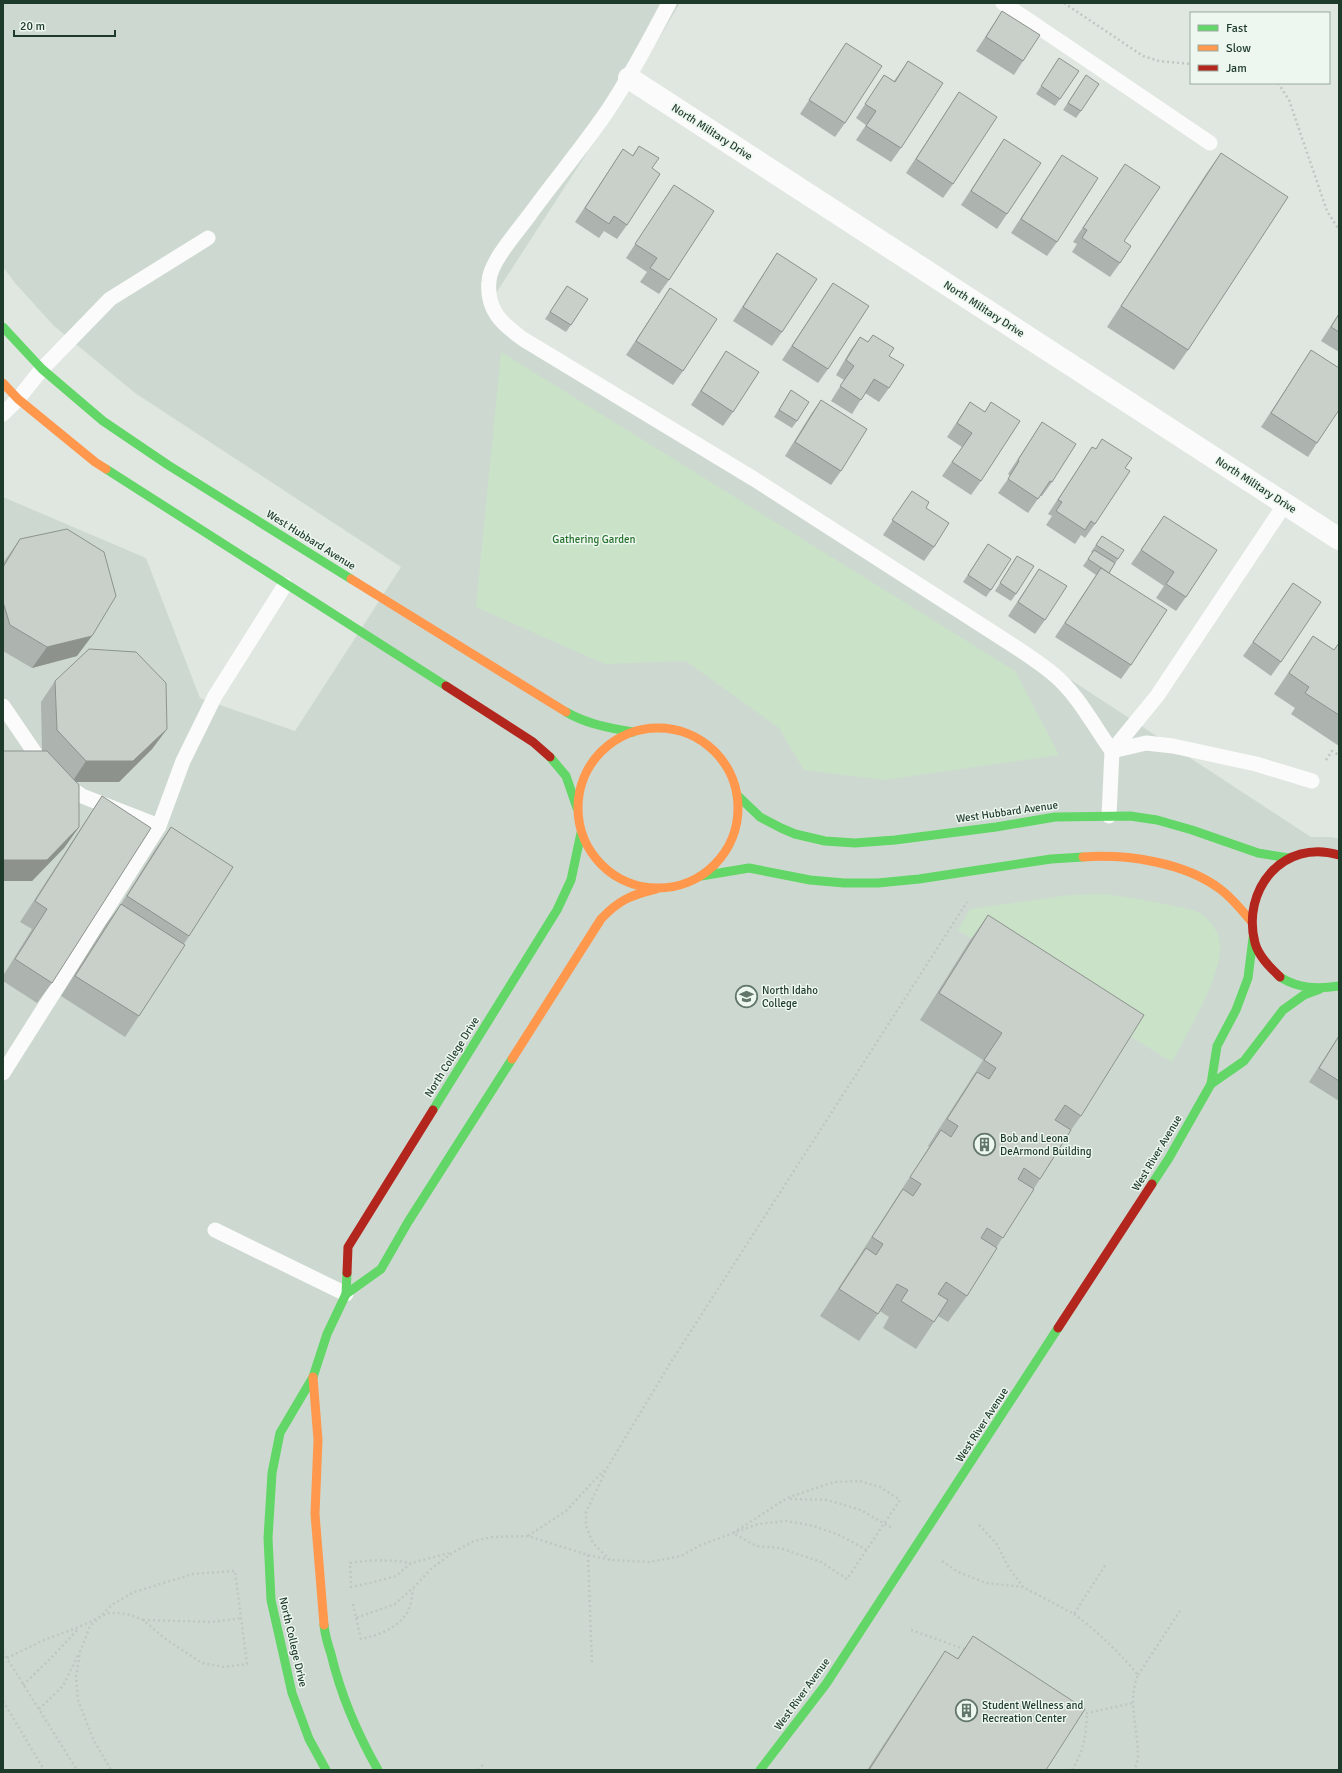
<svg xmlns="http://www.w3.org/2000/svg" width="1342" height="1773" viewBox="0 0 1342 1773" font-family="Signika,sans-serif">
  <rect width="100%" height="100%" fill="#e0e7e1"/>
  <polygon fill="#cdd9d0" points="3,3 680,3 633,82 487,307 1042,661 1311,837 1332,837 1339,839 1339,1770 3,1770 3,497 146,558 200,698 295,731 401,567 135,393 54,326 15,283 3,267"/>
  <g fill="#c9e2c8">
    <polygon points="501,352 1015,671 1059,755 884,780 804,770 779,728 686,661 605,664 476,607"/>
    <path d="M1105,894C1129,897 1151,901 1174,906C1183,908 1193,909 1201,914C1208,918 1217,930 1219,938C1228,967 1186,1035 1172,1062L958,930L970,909L1070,895Z"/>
  </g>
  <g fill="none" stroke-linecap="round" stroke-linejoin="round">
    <g stroke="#bfc7c2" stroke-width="2.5" stroke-dasharray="2 3" stroke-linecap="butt">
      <polyline points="1064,3 1143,56 1159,61 1191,64"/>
      <polyline points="1278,83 1289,100 1327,211 1339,230"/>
      <polyline points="1326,760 1332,751 1339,755"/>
      <polygon points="860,1481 880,1487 900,1500 847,1579 821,1562 780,1548 756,1546 733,1533 787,1498 834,1482"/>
      <polyline points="790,1499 827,1500 861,1510 892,1528"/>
      <polyline points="979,1525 996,1543 1009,1568 1023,1587"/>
      <polyline points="528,1536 566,1511 604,1470"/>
      <polyline points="588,1555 592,1664"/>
      <polyline points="610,1560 593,1543 586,1526 586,1512 607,1468 671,1362 967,902"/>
      <polyline points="942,1561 958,1572 986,1583 1023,1587 1074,1614 1106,1564"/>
      <path d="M351,1583L350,1563C371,1560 390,1559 411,1563"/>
      <polyline points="351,1588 351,1587 374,1582 396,1576 411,1563 449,1553"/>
      <polyline points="353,1604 356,1618 395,1604 414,1587 431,1569 452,1553 474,1541 492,1537 528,1536 588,1555 610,1560 650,1562 681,1556 703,1544 758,1524 786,1521 814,1526 839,1535 867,1550"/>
      <path d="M1074,1614C1098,1632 1119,1652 1138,1675C1127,1700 1138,1729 1138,1755C1138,1760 1136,1765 1135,1770"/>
      <path d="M356,1618L361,1639C379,1635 396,1629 407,1613C411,1607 412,1596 413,1589"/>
      <polyline points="143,1620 212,1622 242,1618"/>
      <polyline points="911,1630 967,1650"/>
      <polyline points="3,1652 77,1770"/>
      <polyline points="7,1658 44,1640 79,1627 100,1617 113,1604 134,1592 193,1574 235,1571 247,1664 224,1667 202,1663 167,1640 143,1620 131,1615 117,1613 109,1613 100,1617 90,1626 80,1652 76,1677 78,1700 93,1739 111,1770"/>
      <polyline points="1138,1675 1180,1611"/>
      <polyline points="23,1685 53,1656 79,1628"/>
      <polyline points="3,1701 44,1770"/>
      <polyline points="39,1709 63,1686 78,1655"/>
      <polyline points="1081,1713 1087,1713 1133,1703"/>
      <polyline points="478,1770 483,1765"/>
      <path d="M1072,1770C1084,1750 1086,1736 1087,1713"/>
    </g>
    <g stroke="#fafbfa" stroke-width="15">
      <path d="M669,3C650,39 631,76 608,110C583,147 554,181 528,217C517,232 490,262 489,281C486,310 502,324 523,339L754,479L1017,648C1029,656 1041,664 1052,673C1078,694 1093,725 1112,751"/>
      <polyline points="1003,3 1210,143"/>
      <polyline points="3,414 18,399 42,369 110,299 208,238"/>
      <polyline points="3,706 37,756 47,766"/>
      <polyline points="1112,751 1146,743 1173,746 1256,764 1312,781"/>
      <polyline points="64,783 82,796 159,826"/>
      <polyline points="1109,816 1112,751 1157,696 1285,504"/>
      <polyline points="3,1073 159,826 183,761 215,696 285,585"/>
      <polyline points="215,1230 346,1294"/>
    </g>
    <polyline stroke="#fafbfa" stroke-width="22" points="629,78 1339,539"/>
    <g stroke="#63d668" stroke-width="9">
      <polyline points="3,327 42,369 103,421 168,465 351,579"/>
      <polyline points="106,469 446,686"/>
      <path d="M566,712C587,724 609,728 633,732"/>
      <polyline points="550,757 566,776 577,808"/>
      <polyline points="737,795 760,817 781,828 795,834 825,841 855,843 895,840 996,827 1055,817 1130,816 1157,820 1192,830 1258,853 1289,858"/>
      <polyline points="701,876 749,868 810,880 844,883 878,883 919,879 1051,859 1083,857"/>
      <path d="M1280,977C1299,989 1318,989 1339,986"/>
      <polyline points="1211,1084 1244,1061 1283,1010 1304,995 1320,989"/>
      <polyline points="433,1110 557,910 571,880 581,833"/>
      <polyline points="1152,1184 1169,1158 1211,1084 1217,1046 1236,1010 1248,978 1253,938"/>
      <polyline points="346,1294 381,1269 408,1222 512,1059"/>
      <path d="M324,1625C325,1635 328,1645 331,1654C341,1696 357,1733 378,1770"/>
      <polyline points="326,1770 309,1739 292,1693 271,1600 268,1538 272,1473 280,1433 313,1377 327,1334 346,1294 347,1273"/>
      <polyline points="760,1770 826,1684 1058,1328"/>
    </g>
    <g stroke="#ff974d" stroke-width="9">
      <polyline points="3,383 18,399 95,462 106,469"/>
      <polyline points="351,579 566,712"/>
      <circle cx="658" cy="808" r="80"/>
      <path d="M1083,857C1127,854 1184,862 1220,889C1232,898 1241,909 1250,920"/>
      <path d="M512,1059L601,919C619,900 631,895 656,889"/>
      <polyline points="313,1377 318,1440 315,1514 324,1625"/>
    </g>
    <g stroke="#b3261e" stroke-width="9">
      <polyline points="446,686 533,742 550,757"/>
      <path d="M1280,977C1270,967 1259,957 1255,943C1241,890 1283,838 1339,855"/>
      <polyline points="347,1273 348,1247 433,1110"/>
      <polyline points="1058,1328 1152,1184"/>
    </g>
  </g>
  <g fill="#adb3ae">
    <polygon points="1002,11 1023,61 1014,75 976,51"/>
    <polygon points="846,43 845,123 835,137 800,114"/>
    <polygon points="1059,58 1060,99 1055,106 1036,94"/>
    <polygon points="908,61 901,148 891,162 856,140 866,125 856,118 884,75 894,81"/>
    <polygon points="1086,75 1081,111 1076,118 1063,110"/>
    <polygon points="959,92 953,184 943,198 906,173"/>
    <polygon points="1004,139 1007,214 997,229 961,205"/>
    <polygon points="639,146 652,168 627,225 617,239 604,231 599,238 575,222 623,149 632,156"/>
    <polygon points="1221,153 1188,350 1174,370 1107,327 1206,174"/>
    <polygon points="1062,155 1057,242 1047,256 1011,233"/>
    <polygon points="1125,164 1124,241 1120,263 1110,277 1072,252 1077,244 1073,242"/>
    <polygon points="674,185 669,280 659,294 640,282 647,272 626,258"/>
    <polygon points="777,253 782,332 772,346 733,321"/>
    <polygon points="833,283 828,369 818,383 782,360"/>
    <polygon points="567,286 571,325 566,332 545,319"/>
    <polygon points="670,288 683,371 673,385 626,355"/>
    <polygon points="1339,313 1339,352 1321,341"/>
    <polygon points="873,335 889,356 889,388 879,402 865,393 852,414 831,401 844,380 836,375 850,351 860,337 868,342"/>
    <polygon points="1311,350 1317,443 1308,457 1261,427"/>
    <polygon points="726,351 733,412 723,426 691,405"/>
    <polygon points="791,390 797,421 792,428 774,417"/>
    <polygon points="821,400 841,471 831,485 785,456 811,414"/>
    <polygon points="970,402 985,412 991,402 981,481 971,495 942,476 962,447 947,437"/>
    <polygon points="1042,422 1052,482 1042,496 1040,496 1028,513 998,493 1010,476 1008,474"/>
    <polygon points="1102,439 1125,468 1095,524 1085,538 1081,535 1075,544 1046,525 1052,516 1048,514 1092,447 1096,449"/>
    <polygon points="912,491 934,547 924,561 883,535"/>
    <polygon points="1164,516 1186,597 1176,611 1156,598 1164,586 1131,564"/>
    <polygon points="1102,536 1118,559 1109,573 1131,665 1121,679 1055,637 1096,575 1083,566 1092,553 1091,552"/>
    <polygon points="20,539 77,656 32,668 3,651 3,563"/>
    <polygon points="988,544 991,590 986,597 963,582"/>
    <polygon points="1017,556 1016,594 1011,601 995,591"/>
    <polygon points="1039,569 1045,620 1035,634 1008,616"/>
    <polygon points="1293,583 1281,662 1271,676 1243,656"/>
    <polygon points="1313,636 1334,650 1339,643 1339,746 1291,714 1295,708 1274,694"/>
    <polygon points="55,681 167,729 152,749 119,782 76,782 79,827 64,848 32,881 42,751 41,702"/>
    <polygon points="102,796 52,983 37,1003 3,981 3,976 32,929 20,922 88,817"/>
    <polygon points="171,827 189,936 139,1016 125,1037 61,996 106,924 121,904 156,848"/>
    <polygon points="988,915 1081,1116 1071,1130 1040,1179 996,1248 967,1296 948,1322 938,1316 916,1349 883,1328 889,1317 880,1311 859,1341 820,1316 854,1264 929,1147 928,1146 966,1087 983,1060 920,1020 969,942"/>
    <polygon points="1339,1035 1339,1101 1309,1082"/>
    <polygon points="973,1636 1046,1770 867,1770 927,1678 945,1651 957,1659"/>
  </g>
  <g fill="#8d928d">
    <polygon points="92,636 77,656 32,668 47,647"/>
    <polygon points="167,729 152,749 119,782 72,782 86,761"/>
    <polygon points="79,827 64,848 32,881 3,881 3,860"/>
  </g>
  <g fill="#c9d0ca" stroke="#8d928d">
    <polygon points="1002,11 1040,35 1023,61 986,37"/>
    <polygon points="846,43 882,66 845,123 809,100"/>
    <polygon points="1059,58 1079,71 1060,99 1041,86"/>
    <polygon points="908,61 943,83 901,148 866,126 876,111 865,104 884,75 895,82"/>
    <polygon points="1086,75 1099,84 1081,111 1068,103"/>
    <polygon points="959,92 997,117 953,184 916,159"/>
    <polygon points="1004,139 1041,163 1007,214 971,191"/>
    <polygon points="639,146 659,158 652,168 660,174 627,225 614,216 609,224 585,208 623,149 633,156"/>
    <polygon points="1221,153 1288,197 1188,350 1121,306"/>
    <polygon points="1062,155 1098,178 1057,242 1021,219"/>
    <polygon points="1125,164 1160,187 1124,241 1131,246 1120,263 1082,238 1087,230 1083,228"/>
    <polygon points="674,185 714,211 669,280 650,268 657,258 635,244"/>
    <polygon points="777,253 817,279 782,332 743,307"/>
    <polygon points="833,283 869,306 828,369 792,346"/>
    <polygon points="567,286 588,299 571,325 550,312"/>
    <polygon points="670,288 717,319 683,371 636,341"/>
    <polygon points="1339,314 1339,332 1331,327"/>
    <polygon points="873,335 894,348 889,356 904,365 889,388 874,379 861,400 840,386 854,366 846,360 860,337 868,342"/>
    <polygon points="1311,350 1339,368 1339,410 1317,443 1271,413"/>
    <polygon points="726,351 759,372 733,412 701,391"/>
    <polygon points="791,390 809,402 797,421 779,410"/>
    <polygon points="821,400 867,429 841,471 795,442"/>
    <polygon points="970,402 985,412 991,402 1020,421 981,481 952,462 972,433 957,423"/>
    <polygon points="1042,422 1076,444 1052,482 1050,481 1038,499 1008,479 1019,461 1018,460"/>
    <polygon points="1102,439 1132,458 1125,468 1130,471 1095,524 1091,521 1085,530 1056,511 1062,502 1058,500 1092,447 1096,449"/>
    <polygon points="912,491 929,502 926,508 949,523 934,547 892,520"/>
    <polygon points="1164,516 1217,550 1186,597 1166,584 1174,572 1141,550"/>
    <polygon points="67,529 104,552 116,596 92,636 47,647 10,625 3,602 3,567 20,539"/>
    <polygon points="1102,536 1124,550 1118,559 1096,545"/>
    <polygon points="988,544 1011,559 991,590 968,575"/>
    <polygon points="1094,550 1115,563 1109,573 1088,559"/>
    <polygon points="1017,556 1034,566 1016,594 1000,583"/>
    <polygon points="1101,568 1167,610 1131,665 1065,623"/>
    <polygon points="1039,569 1067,586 1045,620 1018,602"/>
    <polygon points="1293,583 1321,602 1281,662 1253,642"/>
    <polygon points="1313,636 1334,650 1339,643 1339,715 1305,693 1309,687 1289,673"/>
    <polygon points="89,649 136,652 166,683 167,729 133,761 86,761 57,730 55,681"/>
    <polygon points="3,751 47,751 79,785 79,827 47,860 3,860"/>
    <polygon points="102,796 151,828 52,983 15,959 47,909 35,901"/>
    <polygon points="171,827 233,867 189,936 127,896"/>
    <polygon points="121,904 185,945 139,1016 75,976"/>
    <polygon points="988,915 1144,1015 1081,1116 1065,1105 1055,1120 1071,1130 1040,1179 1024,1168 1018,1179 1034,1189 1003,1238 987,1228 981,1238 997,1248 967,1296 946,1282 938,1294 948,1300 934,1322 901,1301 908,1290 897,1284 878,1314 839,1289 866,1248 876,1255 883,1244 872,1237 903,1189 913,1196 921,1184 910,1177 941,1130 951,1137 958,1126 947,1119 977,1072 989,1079 996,1068 984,1060 1002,1033 939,993"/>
    <polygon points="1339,1036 1339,1081 1319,1068"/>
    <polygon points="973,1636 1085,1709 1046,1770 869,1770 945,1651 958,1659"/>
  </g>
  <defs>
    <symbol id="university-ring" viewBox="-11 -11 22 22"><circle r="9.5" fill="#edf7ef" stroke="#62776a" stroke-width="1.5"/><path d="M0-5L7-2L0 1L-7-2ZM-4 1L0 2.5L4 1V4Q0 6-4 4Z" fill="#62776a"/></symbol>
    <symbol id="building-ring" viewBox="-11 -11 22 22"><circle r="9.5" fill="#edf7ef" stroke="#62776a" stroke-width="1.5"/><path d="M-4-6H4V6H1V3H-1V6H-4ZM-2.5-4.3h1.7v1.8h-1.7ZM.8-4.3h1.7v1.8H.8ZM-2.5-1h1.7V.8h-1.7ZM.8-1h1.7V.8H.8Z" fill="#62776a"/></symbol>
  </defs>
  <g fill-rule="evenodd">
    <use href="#university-ring" x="734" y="984" width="25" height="25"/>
    <use href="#building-ring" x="972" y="1132" width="25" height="25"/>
    <use href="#building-ring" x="954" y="1698" width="25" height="25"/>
  </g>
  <g text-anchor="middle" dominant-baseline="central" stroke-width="3" stroke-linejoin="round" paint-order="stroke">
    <g font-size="11" fill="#1e3a2a" stroke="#edf7ef">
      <text transform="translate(712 132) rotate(33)">North Military Drive</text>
      <text transform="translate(984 309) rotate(33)">North Military Drive</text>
      <text transform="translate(1256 485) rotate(33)">North Military Drive</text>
      <text transform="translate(311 540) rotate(32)">West Hubbard Avenue</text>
      <text transform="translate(1007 812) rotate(-8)">West Hubbard Avenue</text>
      <text transform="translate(452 1057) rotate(-58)">North College Drive</text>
      <text transform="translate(1157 1153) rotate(-59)">West River Avenue</text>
      <text transform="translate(982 1425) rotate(-57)">West River Avenue</text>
      <text transform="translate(293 1642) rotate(77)">North College Drive</text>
      <text transform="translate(802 1694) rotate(-54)">West River Avenue</text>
    </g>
    <g font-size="11" fill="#27722e" stroke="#edf7ef">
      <text x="594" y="539">Gathering Garden</text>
    </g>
    <g font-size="11" fill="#1e3a2a" stroke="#edf7ef" text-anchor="start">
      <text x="762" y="990">North Idaho<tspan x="762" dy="13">College</tspan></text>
      <text x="1000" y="1138">Bob and Leona<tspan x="1000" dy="13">DeArmond Building</tspan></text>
      <text x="982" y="1705">Student Wellness and<tspan x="982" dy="13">Recreation Center</tspan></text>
    </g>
  </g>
  <rect width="1342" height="1773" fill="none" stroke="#1e3a2a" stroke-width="8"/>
  <rect x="1190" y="12" width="140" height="72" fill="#edf7ef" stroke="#9aaba0"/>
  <rect x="1198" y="25" width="20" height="6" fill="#63d668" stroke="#9aaba0"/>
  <text x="1226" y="32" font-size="12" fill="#1e3a2a">Fast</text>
  <rect x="1198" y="45" width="20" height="6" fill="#ff974d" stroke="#9aaba0"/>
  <text x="1226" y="52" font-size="12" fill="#1e3a2a">Slow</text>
  <rect x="1198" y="65" width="20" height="6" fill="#b3261e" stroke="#9aaba0"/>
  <text x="1226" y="72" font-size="12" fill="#1e3a2a">Jam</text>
  <path d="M14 30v6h101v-6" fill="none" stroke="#1e3a2a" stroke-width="2"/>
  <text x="20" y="30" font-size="12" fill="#1e3a2a" stroke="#edf7ef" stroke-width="3" paint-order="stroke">20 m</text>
</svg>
